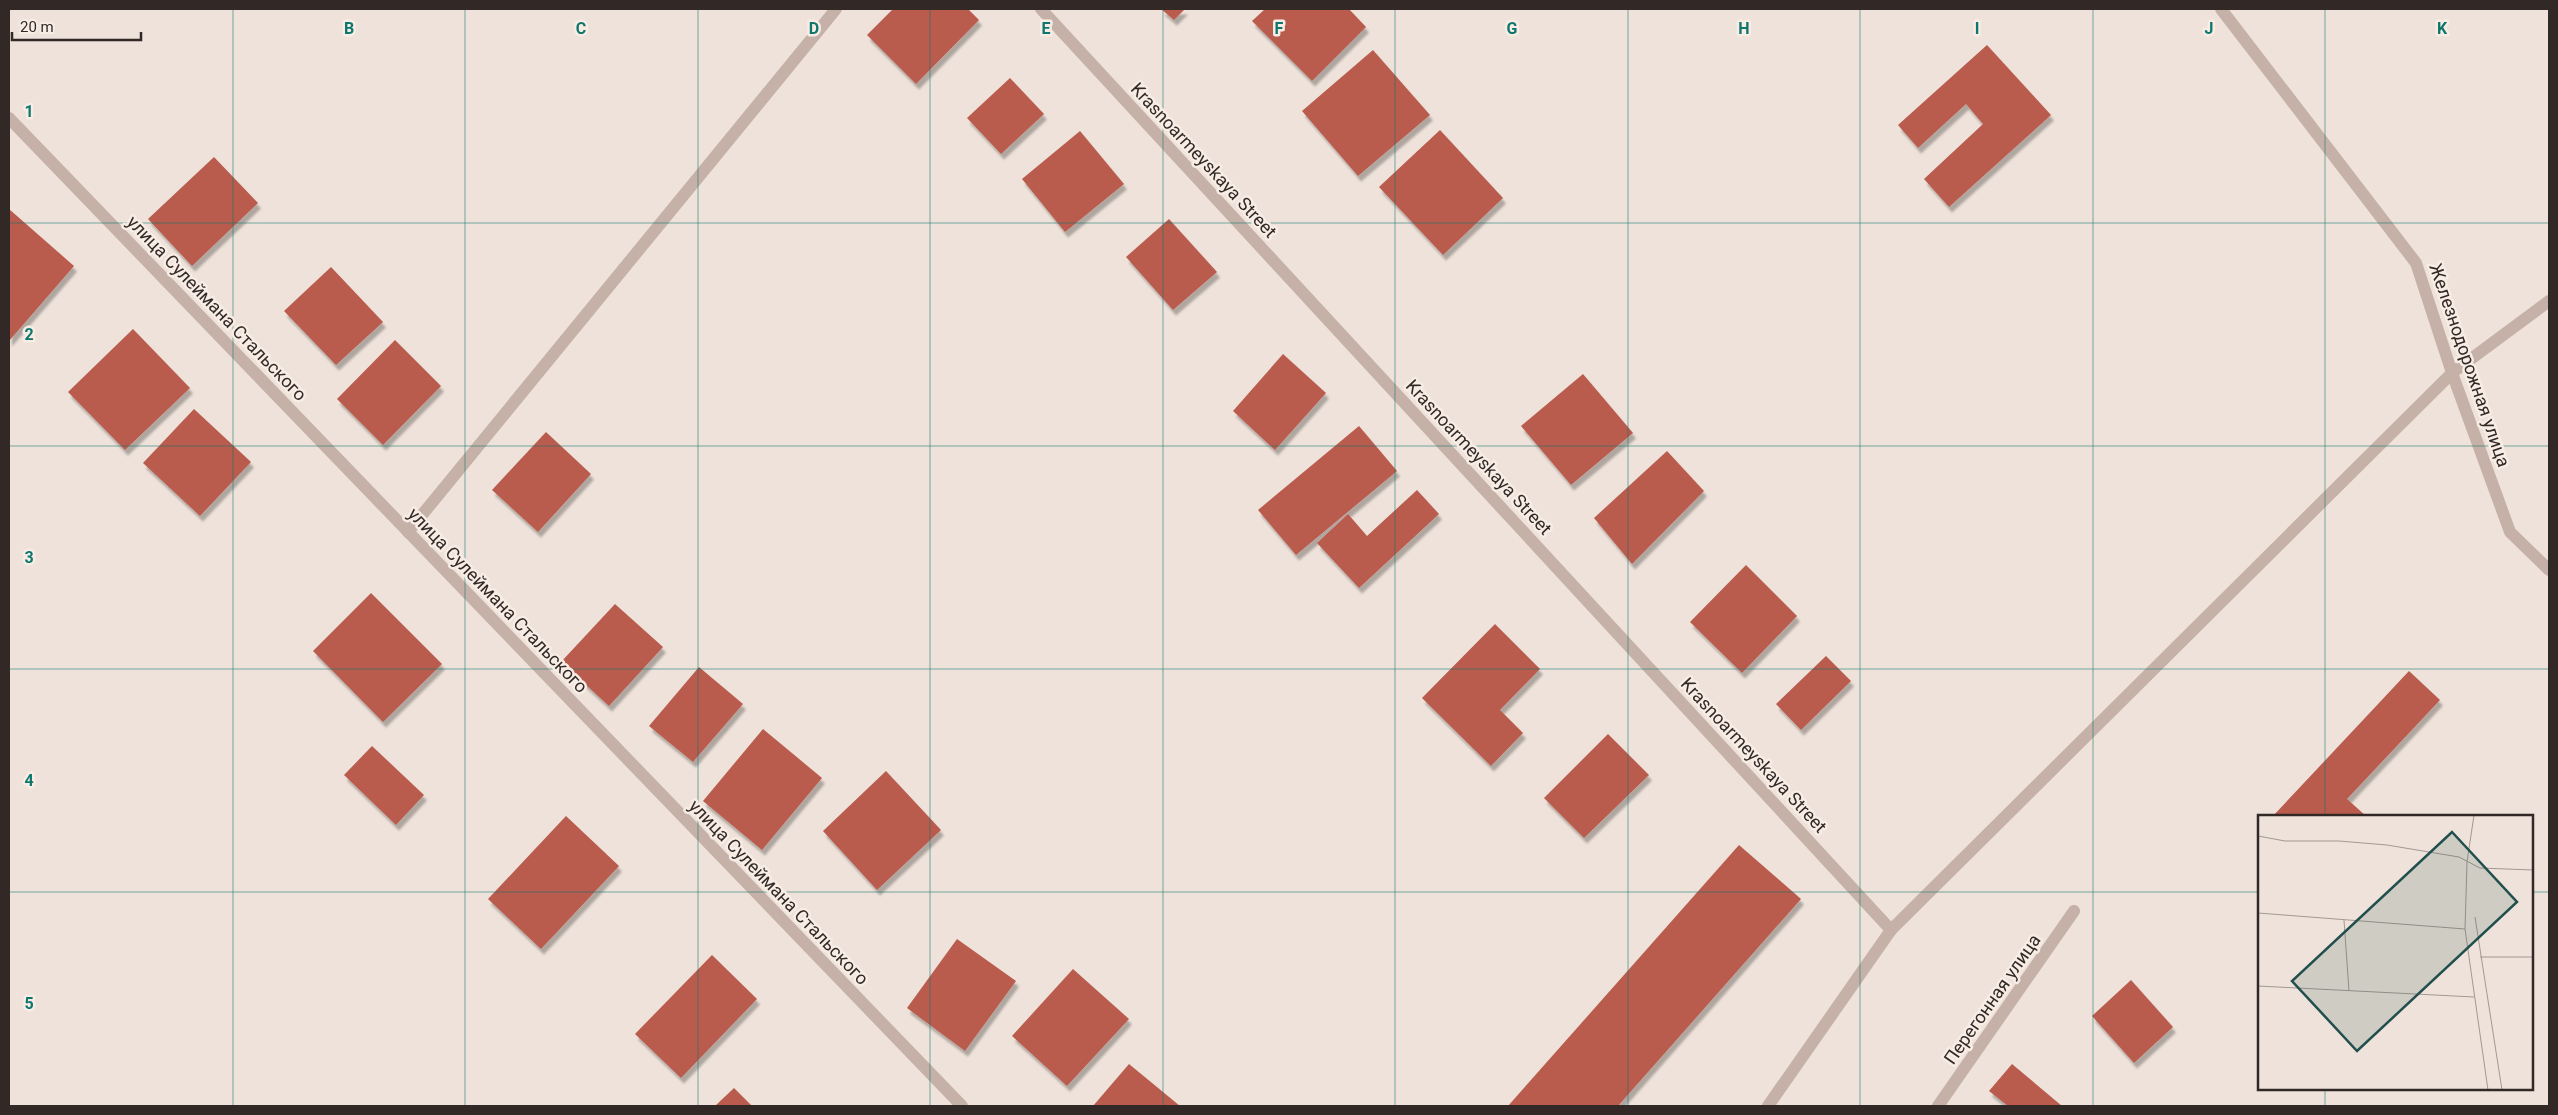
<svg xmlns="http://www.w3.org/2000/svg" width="2558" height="1115" viewBox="0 0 2558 1115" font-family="Roboto,sans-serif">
  <defs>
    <filter id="shadow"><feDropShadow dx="3" dy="5.5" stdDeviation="1" flood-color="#0004"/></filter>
  </defs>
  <rect width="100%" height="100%" fill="#eee2da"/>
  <g fill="#b95b4d" filter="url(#shadow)">
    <polygon points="893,9 968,9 979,20 916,84 867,35"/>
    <polygon points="1161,9 1185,9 1174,20"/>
    <polygon points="1265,9 1349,9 1366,27 1312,81 1252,21"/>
    <polygon points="1987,45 2051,115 1949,207 1924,179 1983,124 1966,104 1918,148 1898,125"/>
    <polygon points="1373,50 1430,115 1358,176 1302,111"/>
    <polygon points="1010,78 1044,114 1001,154 967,118"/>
    <polygon points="1440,130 1503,198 1443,255 1379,187"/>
    <polygon points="1080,131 1124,184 1065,232 1022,179"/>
    <polygon points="214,157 258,203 192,266 148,219"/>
    <polygon points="9,209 74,266 9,341"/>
    <polygon points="1169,219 1217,272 1173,310 1126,257"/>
    <polygon points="331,267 383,322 336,365 284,311"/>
    <polygon points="133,329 190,388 125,450 68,392"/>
    <polygon points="395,340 441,386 383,445 337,399"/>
    <polygon points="1283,354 1326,393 1275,450 1233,411"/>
    <polygon points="1583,374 1633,433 1571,485 1521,426"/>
    <polygon points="194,409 251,462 200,516 143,463"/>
    <polygon points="1359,426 1397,471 1296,555 1258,510"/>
    <polygon points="546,432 591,474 538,532 492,490"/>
    <polygon points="1667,451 1704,491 1632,564 1594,518"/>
    <polygon points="1417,490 1439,514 1359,588 1317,543 1348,514 1367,536"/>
    <polygon points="1746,565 1797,616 1742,673 1690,622"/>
    <polygon points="371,593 442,664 383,722 313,651"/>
    <polygon points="615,604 663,647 609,706 561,662"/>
    <polygon points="1495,624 1540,669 1500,710 1523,733 1491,766 1422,698"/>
    <polygon points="1826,656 1851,681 1801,730 1776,704"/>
    <polygon points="699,667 743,704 693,762 649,726"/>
    <polygon points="2409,671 2440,700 2347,799 2366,816 2273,816"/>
    <polygon points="763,729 822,778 762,850 703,801"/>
    <polygon points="1608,734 1649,775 1584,838 1544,798"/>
    <polygon points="372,746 424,795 396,825 344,775"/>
    <polygon points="886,771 941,830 877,890 823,831"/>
    <polygon points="566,816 619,866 541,949 488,899"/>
    <polygon points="1739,845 1801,899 1618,1106 1508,1106"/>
    <polygon points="957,939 1016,981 965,1051 907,1008"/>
    <polygon points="712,955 757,999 681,1078 635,1034"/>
    <polygon points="1073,969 1129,1019 1067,1086 1012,1036"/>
    <polygon points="2131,980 2173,1027 2134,1063 2092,1016"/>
    <polygon points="1129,1064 1180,1106 1093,1106"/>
    <polygon points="2012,1064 2062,1106 2008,1106 1989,1091"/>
    <polygon points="734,1088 752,1106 715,1106"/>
  </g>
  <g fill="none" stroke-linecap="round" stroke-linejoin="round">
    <g stroke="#c5b1a7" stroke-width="12">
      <polyline points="1041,9 1891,930"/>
      <polyline points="2221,9 2416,263 2452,373 2510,532 2549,570"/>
      <polyline points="9,118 962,1106"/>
      <polyline points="408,532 836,9"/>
      <polyline points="1938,1106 2074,911"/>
    </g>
    <polyline stroke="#c5b1a7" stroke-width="12" points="1768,1106 1891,930 2452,373 2549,301"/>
  </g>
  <path fill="none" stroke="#0f766e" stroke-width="1" stroke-opacity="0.55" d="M233,9V1106M465,9V1106M698,9V1106M930,9V1106M1163,9V1106M1395,9V1106M1628,9V1106M1860,9V1106M2093,9V1106M2325,9V816M9,223H2549M9,446H2549M9,669H2549M9,892H2259M2532,892H2549M2325,1089V1106"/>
  <g text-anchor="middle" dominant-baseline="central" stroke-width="5" stroke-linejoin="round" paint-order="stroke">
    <g font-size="18" fill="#322927" stroke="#f7ede5">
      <text transform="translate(1204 160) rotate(47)">Krasnoarmeyskaya Street</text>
      <text transform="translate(217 308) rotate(46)">улица Сулеймана Стальского</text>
      <text transform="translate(2470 365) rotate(71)">Железнодорожная улица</text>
      <text transform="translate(1479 457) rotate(47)">Krasnoarmeyskaya Street</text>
      <text transform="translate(498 600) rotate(46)">улица Сулеймана Стальского</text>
      <text transform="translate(1754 755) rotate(47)">Krasnoarmeyskaya Street</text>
      <text transform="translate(779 892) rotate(46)">улица Сулеймана Стальского</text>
      <text transform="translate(1992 999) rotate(-55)">Перегонная улица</text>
    </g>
  </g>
  <g transform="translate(2258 815)">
    <rect width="275" height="275" fill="#eee2da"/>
    <path fill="none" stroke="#a39892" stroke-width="1" d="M216,0L209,47L207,114L230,275M0,21L27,26H81L129,30L201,42L222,53L275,55M0,98L207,114M217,102L244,275M86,105L91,176M222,142H275M0,171L216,182"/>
    <path fill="#214f4d" fill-opacity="0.15" stroke="#214f4d" stroke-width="2.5" d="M194,17L259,87L99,236L34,166Z"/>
    <rect width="275" height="275" fill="none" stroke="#322927" stroke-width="2.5"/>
  </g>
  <g font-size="16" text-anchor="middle" font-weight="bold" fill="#0f766e" stroke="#f7ede5" stroke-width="5" stroke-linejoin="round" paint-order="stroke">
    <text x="349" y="34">B</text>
    <text x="581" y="34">C</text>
    <text x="814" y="34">D</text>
    <text x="1046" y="34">E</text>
    <text x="1279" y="34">F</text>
    <text x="1512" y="34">G</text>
    <text x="1744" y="34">H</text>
    <text x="1977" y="34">I</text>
    <text x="2209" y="34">J</text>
    <text x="2442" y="34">K</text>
    <text x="29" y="117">1</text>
    <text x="29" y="340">2</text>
    <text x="29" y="563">3</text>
    <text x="29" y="786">4</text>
    <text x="29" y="1009">5</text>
  </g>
  <rect width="2558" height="1115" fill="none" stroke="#322927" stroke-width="20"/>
  <path d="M12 32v8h129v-8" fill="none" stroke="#322927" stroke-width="2.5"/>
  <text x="20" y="32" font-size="15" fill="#322927" stroke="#f7ede5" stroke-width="4" paint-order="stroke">20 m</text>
</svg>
